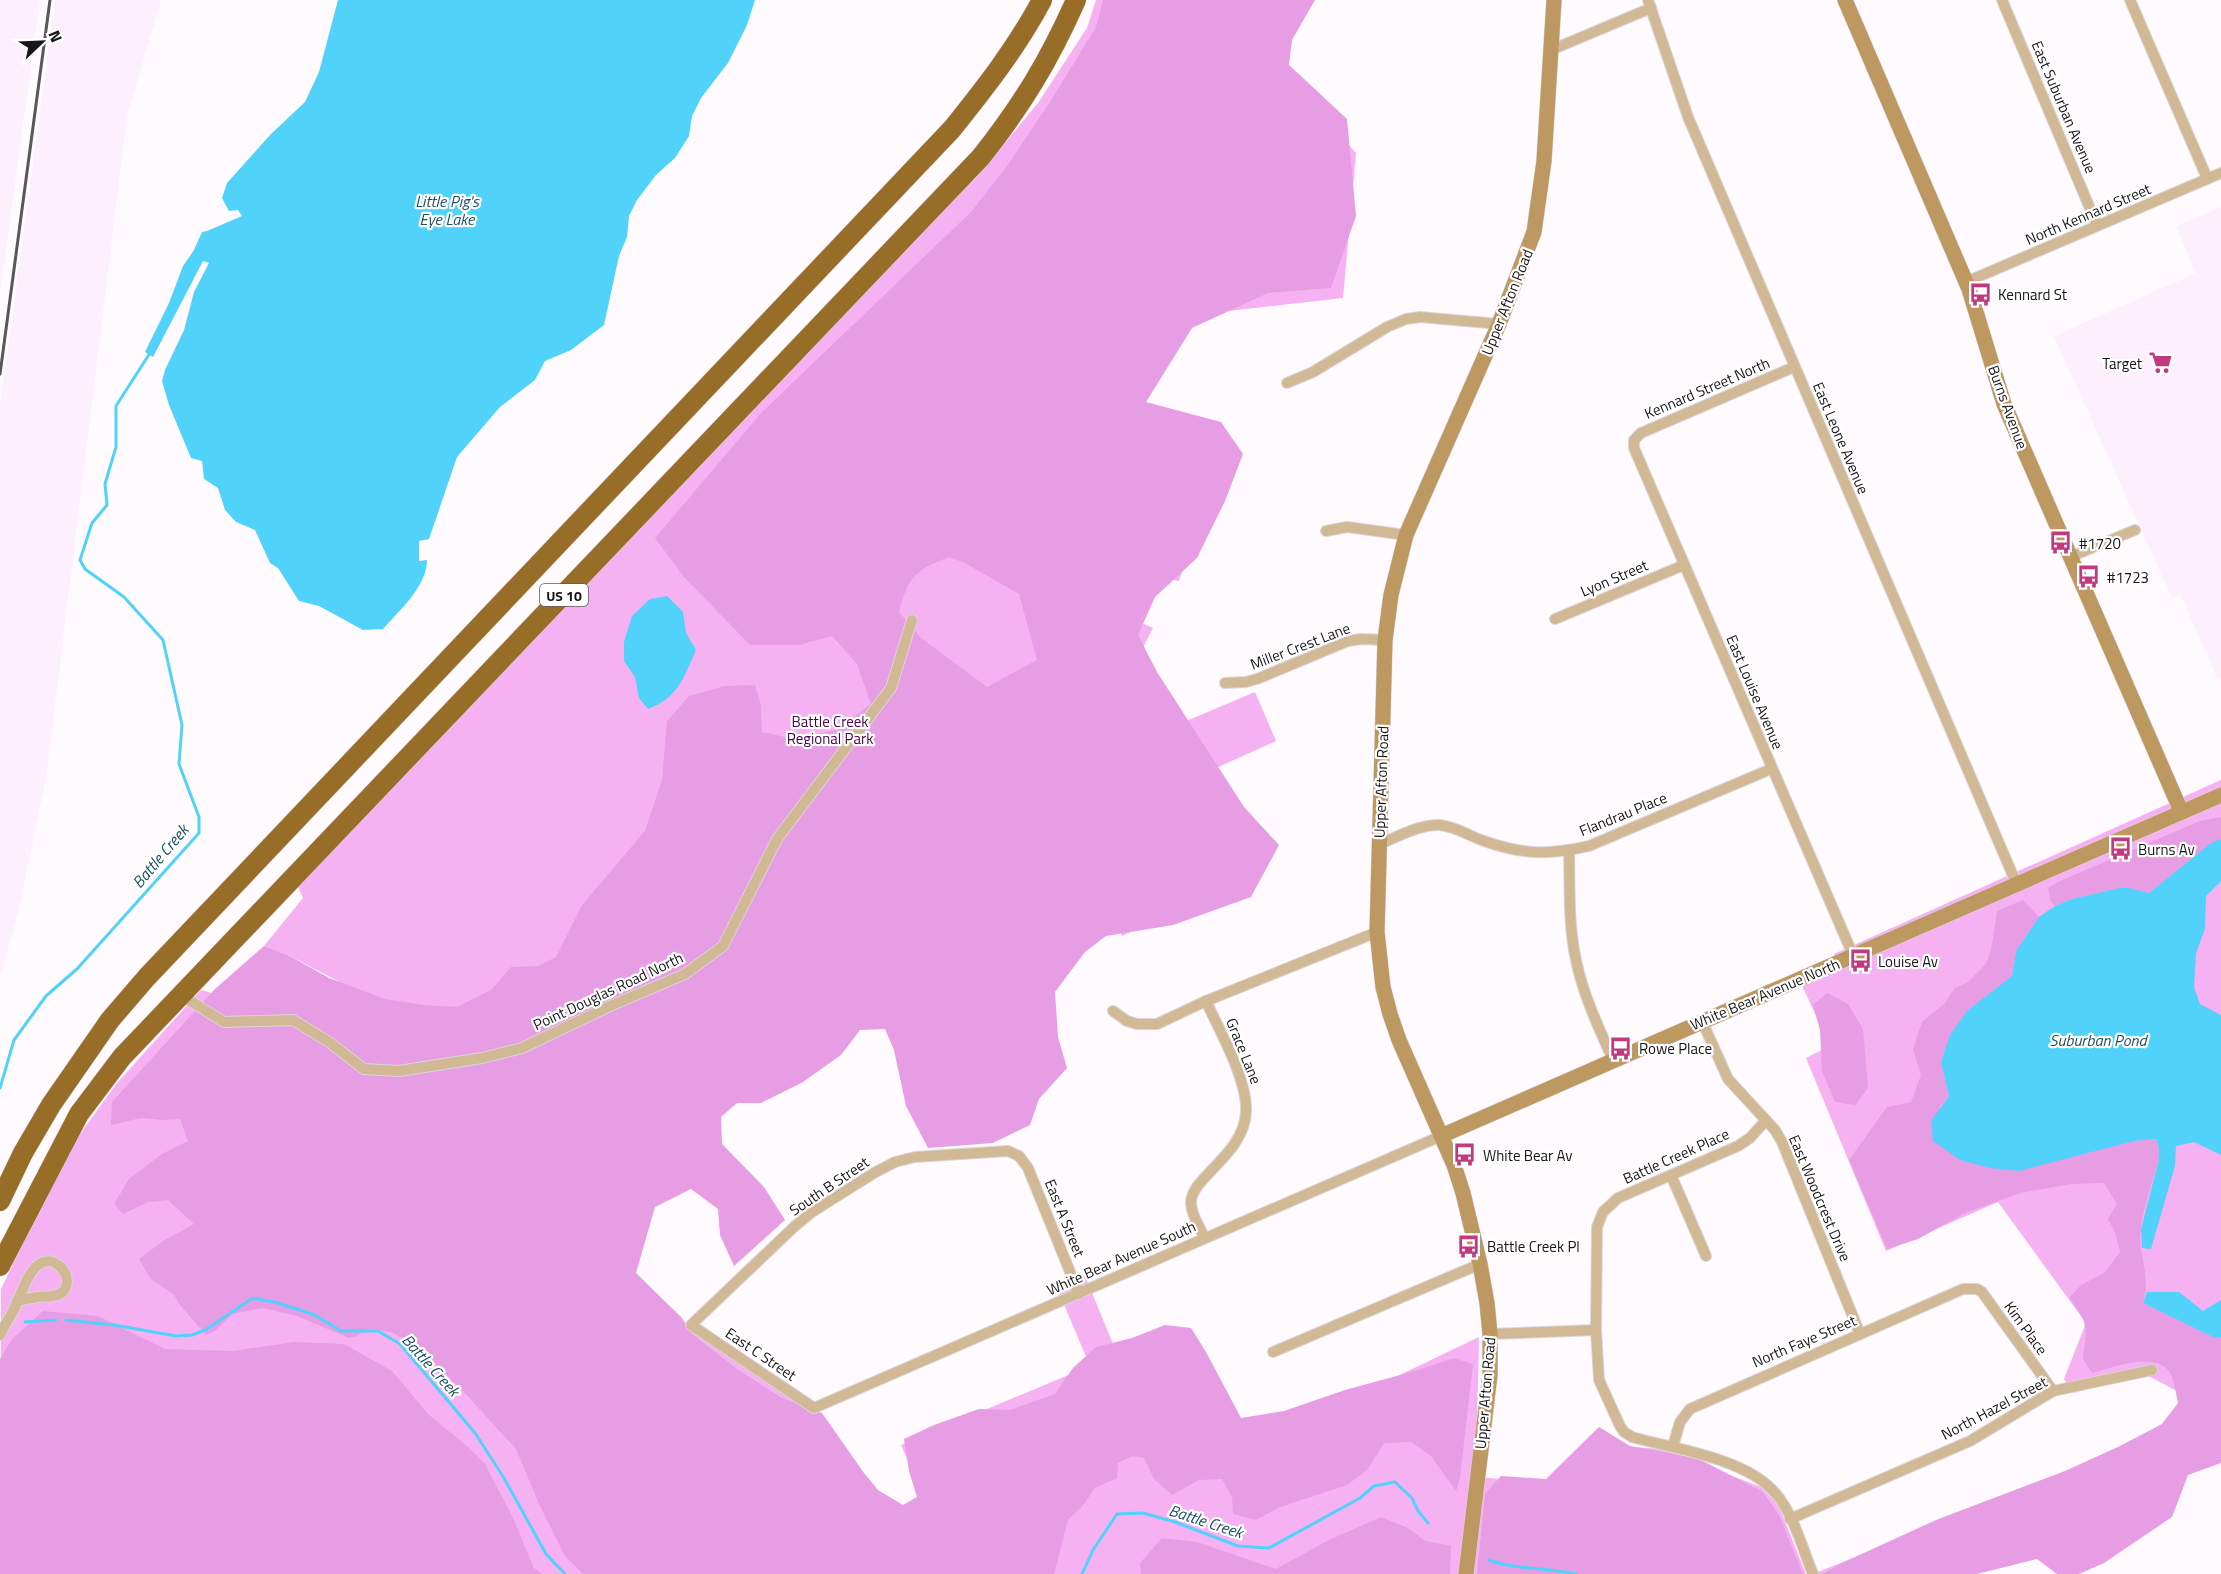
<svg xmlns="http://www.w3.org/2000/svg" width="2221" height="1574" viewBox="0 0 2221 1574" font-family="'Titillium Web',sans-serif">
  <rect width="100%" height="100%" fill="#fffafe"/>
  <g fill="#fdf0fc">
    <polygon points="0,0 40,0 0,293"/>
    <polygon points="55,0 161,0 127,116 46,778 19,907 0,978 0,407"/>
    <polygon points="2221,207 2221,679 2218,680 2181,595 2172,598 2054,336 2196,273 2176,226"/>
  </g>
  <g fill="#f6b1f2">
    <polygon points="1096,0 1294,0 1281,68 1356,153 1343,298 1211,313 1189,321 1123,408 1227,434 1179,581 1136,572 1112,609 1153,628 1134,665 1165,730 1255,692 1276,741 1194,778 1252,874 1122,936 1111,905 858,1013 718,1108 605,1225 639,1316 692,1326 815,1408 893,1525 930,1511 901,1445 1090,1366 1057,1288 1085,1276 1118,1356 1234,1436 1320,1399 1383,1383 1479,1337 1476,1477 1563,1484 1617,1446 1662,1449 1761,1487 1778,1504 1806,1574 0,1574 1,1289 67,1152 117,1083 201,990 352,1031 338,981 288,955 264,946 303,898 292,873 756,390 974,180 1038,103 1087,28"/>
    <polygon points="2221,780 2221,1443 1893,1574 1813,1574 2216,1412 2143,1373 2073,1393 2064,1379 2086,1323 1998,1202 1886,1251 1806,1058 1830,1046 1800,981 1838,963 1834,954"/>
  </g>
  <g fill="#e79de3" fill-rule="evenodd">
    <path d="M1103,0H1315L1292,40L1289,65L1347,119L1356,216L1331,288L1268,293L1192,328L1146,402L1221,422L1243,454L1225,501L1197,558L1155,597L1138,635L1157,672L1244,807L1279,845L1251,897L1173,925L1106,936L1085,952L1055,992L1058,1037L1067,1068L1039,1099L1030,1125L993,1143L928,1148L906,1106L894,1050L885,1029L860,1030L841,1055L803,1082L761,1103H737L721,1117L722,1144L764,1187L785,1220L734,1266L720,1235L718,1209L691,1189L655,1207L636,1273L682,1318L692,1334L737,1369L782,1398L822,1413L864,1473L878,1490L903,1505L917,1497L909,1471L904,1439L934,1425L979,1409L1010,1410L1055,1394L1073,1368L1096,1347L1132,1338L1165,1325L1191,1328L1206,1352L1241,1418L1284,1411L1345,1390L1415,1371L1454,1358L1473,1364L1460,1478L1456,1491L1431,1456L1411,1442L1384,1443L1368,1469L1347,1485L1280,1507L1256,1520L1233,1514L1232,1497L1222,1479L1199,1480L1172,1495L1154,1479L1144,1458L1133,1456L1118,1463L1117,1478L1095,1488L1082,1507L1068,1519L1054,1574H583L565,1556L540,1506L516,1449L463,1391L422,1351L392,1332L367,1329L355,1337L349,1338L297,1316L263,1308L232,1314L215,1331L206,1335L180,1305L174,1295L150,1278L139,1259L163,1241L194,1224L168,1200L148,1202L123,1214L114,1204L129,1179L162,1154L188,1141L180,1119L163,1120L141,1118L111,1125L112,1102L215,989L264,946L288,955L329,978L385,999L423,1005L457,1007L491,990L511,967L538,966L556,957L582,905L645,831L662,780L667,721L689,696L725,686L755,685L761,705L762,732L794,739L836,730L871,704L857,664L832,636L799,645H750L684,577L655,538L762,412L971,212L1007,166L1050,102L1096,27ZM949,557L965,563L1019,594L1037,660L987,687L921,638L899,612C908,577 915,570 949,557Z"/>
    <polygon points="2221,817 2221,839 2211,843 2149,893 2124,887 2072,899 2055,906 2050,900 2048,888 2060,881 2200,821"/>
    <path d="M2023,900L2039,917L2016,951L2012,976L1968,1010L1941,1062L1949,1096L1939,1108L2134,1141L2156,1139L2159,1148V1159C2153,1181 2144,1205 2141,1228C2137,1255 2152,1274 2143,1303L2215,1338L2221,1337V1463L2188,1475L2172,1517L2104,1563L2079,1574H2057L2037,1559L1977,1574H1822L1842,1563L1936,1520L2065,1471L2120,1446L2162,1424L2178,1403C2176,1395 2175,1383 2171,1375C2159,1349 2114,1368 2092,1373L2083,1359C2087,1326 2089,1324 2069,1298L2081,1285L2104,1273L2120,1252L2115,1232L2108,1219L2117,1204L2104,1183L2072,1184L2024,1192L1967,1212L1918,1239L1887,1249L1849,1160L1887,1107L1911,1102L1921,1075L1913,1049L1922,1022L1944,1004L1955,988L1967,983L1986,964L1991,950L1997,911Z"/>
    <polygon points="1827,993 1848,1004 1863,1029 1868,1088 1855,1105 1835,1102 1822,1071 1820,1030 1813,1005"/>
    <polygon points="43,1311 98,1316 165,1349 233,1351 294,1342 344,1344 392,1371 428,1414 468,1447 485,1464 513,1518 534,1568 542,1574 0,1574 0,1359 12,1339"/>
    <polygon points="1599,1427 1630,1446 1697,1458 1763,1492 1779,1515 1803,1574 1477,1574 1485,1494 1501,1476 1546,1479"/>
    <polygon points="1381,1517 1408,1528 1425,1541 1451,1546 1450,1574 1141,1574 1140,1563 1162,1538 1197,1542 1276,1569 1327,1541"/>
  </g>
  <g fill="#50d2fb">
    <path d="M338,0H755L747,25L728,63L701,98L692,116L689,136L675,158L656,175L637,200L629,216L627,237L619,256L604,325L571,350L545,361L535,380L500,407L457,457L429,539L419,541V561L427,560C427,586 400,610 383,629L363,630L319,606L299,601L278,568L270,563L255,530L236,522L225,510L218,488L204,479L202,461L191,458L169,405L162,381L165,370L184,330L194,292L209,263L203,261L153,357L145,352L169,303L183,266L194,250L202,232L207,231L242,216L238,210L229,211L222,198L227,183L271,134L305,102L319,72Z"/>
    <path d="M667,596L683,612L686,633L696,650C684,677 678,698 648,709L639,698L635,677L624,661V642L632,616L650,599Z"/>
    <polygon points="2221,839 2221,881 2206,896 2205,929 2196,953 2194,987 2200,1004 2221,1015 2221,1155 2194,1142 2176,1146 2175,1166 2151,1249 2142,1248 2141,1229 2159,1159 2159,1148 2156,1139 2134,1141 2019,1171 1990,1168 1960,1160 1933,1141 1931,1121 1949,1096 1941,1062 1950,1035 1968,1010 2012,976 2016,951 2039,917 2055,906 2072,899 2124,887 2149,893 2211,843"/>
    <polygon points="2147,1292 2179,1292 2203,1311 2221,1300 2221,1337 2215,1338 2143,1303"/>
  </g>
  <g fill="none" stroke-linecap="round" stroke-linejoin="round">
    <g stroke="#50d2fb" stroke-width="3">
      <polyline points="0,1088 14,1040 46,996 77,969 199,833 199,817 179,764 182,725 163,640 124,597 85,569 80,560 92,523 107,505 105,484 116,447 116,406 150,353"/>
      <polyline points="66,1320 114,1325 176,1336 192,1335 205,1330 253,1298 278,1303 315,1315 341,1331 378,1331 400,1344 475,1433 504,1478 546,1554 565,1574"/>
      <polyline points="25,1322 56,1320"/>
      <path d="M1489,1560C1516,1570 1547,1567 1576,1574"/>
      <polyline points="1082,1574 1093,1550 1117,1514 1143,1513 1175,1522 1238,1546 1269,1548 1360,1498 1374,1486 1395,1482 1412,1498 1418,1511 1428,1523"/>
    </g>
    <defs>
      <g id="street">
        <polyline points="1648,0 1688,117 2017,885"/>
        <polyline points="2002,0 2097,225"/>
        <polyline points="2130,0 2207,178"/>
        <polyline points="1551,50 1651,8"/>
        <polyline points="1966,282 2221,173"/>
        <polyline points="1794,367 1641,433 1634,440 1634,448 1853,955"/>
        <polyline points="1287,383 1313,372 1387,327 1406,319 1420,317 1499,324"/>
        <polyline points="1326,531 1347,527 1406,535"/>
        <polyline points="2070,557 2135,530"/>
        <polyline points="1555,619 1684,565"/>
        <polyline points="1225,683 1246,682 1257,679 1348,641 1361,639 1385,640"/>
        <path d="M1379,844C1398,837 1420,824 1440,825C1457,827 1469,836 1484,841C1524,855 1548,855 1589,846L1771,769"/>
        <path d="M1569,850C1570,887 1568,924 1576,960C1583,995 1599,1028 1613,1060"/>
        <polyline points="181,995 224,1022 293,1020 329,1042 364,1069 399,1071 482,1058 522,1048 610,1006 685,974 723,946 777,839 891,688 912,620"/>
        <polyline points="1113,1011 1127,1021 1137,1024 1157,1024 1206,1001 1377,932"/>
        <polyline points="1702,1021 1728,1079 1775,1130 1782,1142 1860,1334"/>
        <path d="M1766,1120L1750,1138L1738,1146L1618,1198L1603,1212L1597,1227L1596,1330L1599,1380L1620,1426L1624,1432L1632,1437C1674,1449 1747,1458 1776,1494C1793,1513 1803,1550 1813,1574"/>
        <polyline points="1671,1175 1706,1256"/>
        <path d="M1204,1237C1200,1227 1191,1215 1191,1203C1190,1178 1244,1155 1246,1112C1248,1080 1219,1030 1206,1001"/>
        <path d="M1079,1294L1028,1168L1019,1156L1008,1151L915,1157L895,1162L874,1173L812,1212L795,1226L691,1325L814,1408C1023,1318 1231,1225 1441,1136"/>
        <polyline points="1490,1334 1596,1330"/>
        <path d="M0,1335C5,1325 11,1315 16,1305C23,1290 32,1256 53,1262C60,1265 67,1272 67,1281C66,1299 50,1296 37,1297C30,1298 24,1300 17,1301"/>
        <polyline points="1273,1352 1480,1264"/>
        <polyline points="1673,1446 1680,1422 1690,1409 1963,1289 1977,1289 1982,1292 2053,1391"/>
        <polyline points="1790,1519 1970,1441 2053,1391 2152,1370"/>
      </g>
      <g id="secondary">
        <polyline points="1845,0 1969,289 2004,404 2181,811"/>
        <polyline points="1441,1136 2221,795"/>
        <polyline points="1466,1574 1490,1375 1490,1334 1487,1303 1480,1264 1463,1193 1454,1165 1399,1040 1390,1014 1383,987 1377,932 1385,640 1391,595 1406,535 1499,324 1534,232 1544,161 1554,0"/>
      </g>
      <g id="highway">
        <path d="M0,1201L23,1153L51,1105L110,1020L147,977L952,129C985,88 1017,47 1042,0"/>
        <path d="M0,1266L79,1114L122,1057L981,157C1022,105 1049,61 1076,0"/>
      </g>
    </defs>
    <use href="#street" stroke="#dad5d9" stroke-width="12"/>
    <use href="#secondary" stroke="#dad5d9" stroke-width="16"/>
    <use href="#highway" stroke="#dad5d9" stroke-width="21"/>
    <use href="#street" stroke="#d2b995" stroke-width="10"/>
    <use href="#secondary" stroke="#bd9861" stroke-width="15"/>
    <use href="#highway" stroke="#976d27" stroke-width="20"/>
    <polyline stroke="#5a5759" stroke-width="3" points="0,374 50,0"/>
  </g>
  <defs>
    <symbol id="bus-bare" viewBox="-9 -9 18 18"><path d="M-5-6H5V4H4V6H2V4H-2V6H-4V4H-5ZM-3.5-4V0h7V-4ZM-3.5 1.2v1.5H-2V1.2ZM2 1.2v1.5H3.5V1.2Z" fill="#c03a7e" stroke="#fff" stroke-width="2.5" paint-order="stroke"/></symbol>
    <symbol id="supermarket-bare" viewBox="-9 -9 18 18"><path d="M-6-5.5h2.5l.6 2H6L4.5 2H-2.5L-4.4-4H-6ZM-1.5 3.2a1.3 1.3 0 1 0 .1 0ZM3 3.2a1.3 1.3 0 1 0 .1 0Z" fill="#c03a7e" stroke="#fff" stroke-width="2.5" paint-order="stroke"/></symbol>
  </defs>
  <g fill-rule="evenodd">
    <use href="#bus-bare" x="1964" y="278" width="33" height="33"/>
    <use href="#supermarket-bare" x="2144" y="346" width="33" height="33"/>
    <use href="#bus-bare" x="2044" y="526" width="33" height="33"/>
    <use href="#bus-bare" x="2072" y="560" width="33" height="33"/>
    <use href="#bus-bare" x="2104" y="832" width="33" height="33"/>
    <use href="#bus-bare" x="1844" y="944" width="33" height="33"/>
    <use href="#bus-bare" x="1604" y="1032" width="33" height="33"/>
    <use href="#bus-bare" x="1448" y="1138" width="33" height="33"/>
    <use href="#bus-bare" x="1452" y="1230" width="33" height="33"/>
  </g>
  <g text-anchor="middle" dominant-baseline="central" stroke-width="4.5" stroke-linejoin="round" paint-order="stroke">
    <rect fill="#fff" stroke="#5d5b5d" stroke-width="1.5" x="540" y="584" width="48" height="22" rx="4.5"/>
    <g font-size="14" font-weight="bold" fill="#171517">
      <text x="564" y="595">US 10</text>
    </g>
    <g font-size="15" fill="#171517" stroke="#fff">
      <text transform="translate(2064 107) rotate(67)">East Suburban Avenue</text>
      <text transform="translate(2088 214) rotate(-23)">North Kennard Street</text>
      <text transform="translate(1507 302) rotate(-68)">Upper Afton Road</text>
      <text transform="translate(1707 388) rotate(-23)">Kennard Street North</text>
      <text transform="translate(2008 407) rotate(70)">Burns Avenue</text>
      <text transform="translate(1841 438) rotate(67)">East Leone Avenue</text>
      <text transform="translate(1614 578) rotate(-23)">Lyon Street</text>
      <text transform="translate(1300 646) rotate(-21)">Miller Crest Lane</text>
      <text transform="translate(1755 692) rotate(67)">East Louise Avenue</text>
      <text transform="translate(1381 782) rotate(-88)">Upper Afton Road</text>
      <text transform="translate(1623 814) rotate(-22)">Flandrau Place</text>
      <text transform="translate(608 991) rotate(-25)">Point Douglas Road North</text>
      <text transform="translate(1765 994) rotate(-23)">White Bear Avenue North</text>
      <text transform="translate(1244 1051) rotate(68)">Grace Lane</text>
      <text transform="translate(1676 1156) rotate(-24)">Battle Creek Place</text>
      <text transform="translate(829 1186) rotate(-34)">South B Street</text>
      <text transform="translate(1820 1198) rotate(67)">East Woodcrest Drive</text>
      <text transform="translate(1065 1218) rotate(68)">East A Street</text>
      <text transform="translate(1121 1258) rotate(-24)">White Bear Avenue South</text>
      <text transform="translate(2026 1328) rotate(54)">Kim Place</text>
      <text transform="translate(1804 1341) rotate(-23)">North Faye Street</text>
      <text transform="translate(761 1354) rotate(34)">East C Street</text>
      <text transform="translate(1485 1393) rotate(-85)">Upper Afton Road</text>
      <text transform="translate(1994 1408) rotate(-28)">North Hazel Street</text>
    </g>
    <g font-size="15" fill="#171517" stroke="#fff" text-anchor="start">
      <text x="1998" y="294">Kennard St</text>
      <text x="2142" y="363" text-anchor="end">Target</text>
      <text x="2079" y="543">#1720</text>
      <text x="2107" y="577">#1723</text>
      <text x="2138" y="849">Burns Av</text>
      <text x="1878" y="961">Louise Av</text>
      <text x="1639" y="1048">Rowe Place</text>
      <text x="1483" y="1155">White Bear Av</text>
      <text x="1487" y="1246">Battle Creek Pl</text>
    </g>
    <g font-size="15" fill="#490649" stroke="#fff">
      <text x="830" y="721">Battle Creek<tspan x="830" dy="17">Regional Park</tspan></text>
    </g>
    <g font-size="16" font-style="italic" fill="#1b5162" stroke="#fff">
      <text x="447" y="201">Little Pig's<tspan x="447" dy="18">Eye Lake</tspan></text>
      <text transform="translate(160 856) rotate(-50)">Battle Creek</text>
      <text x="2098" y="1040">Suburban Pond</text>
      <text transform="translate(431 1365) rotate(48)">Battle Creek</text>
      <text transform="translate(1206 1521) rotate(18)">Battle Creek</text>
    </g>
  </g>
  <g transform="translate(42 42) rotate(67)" stroke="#ffffff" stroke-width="4.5" paint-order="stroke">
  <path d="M0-4.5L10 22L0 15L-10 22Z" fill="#171517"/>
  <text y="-9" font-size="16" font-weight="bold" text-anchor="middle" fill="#171517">N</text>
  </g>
</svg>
